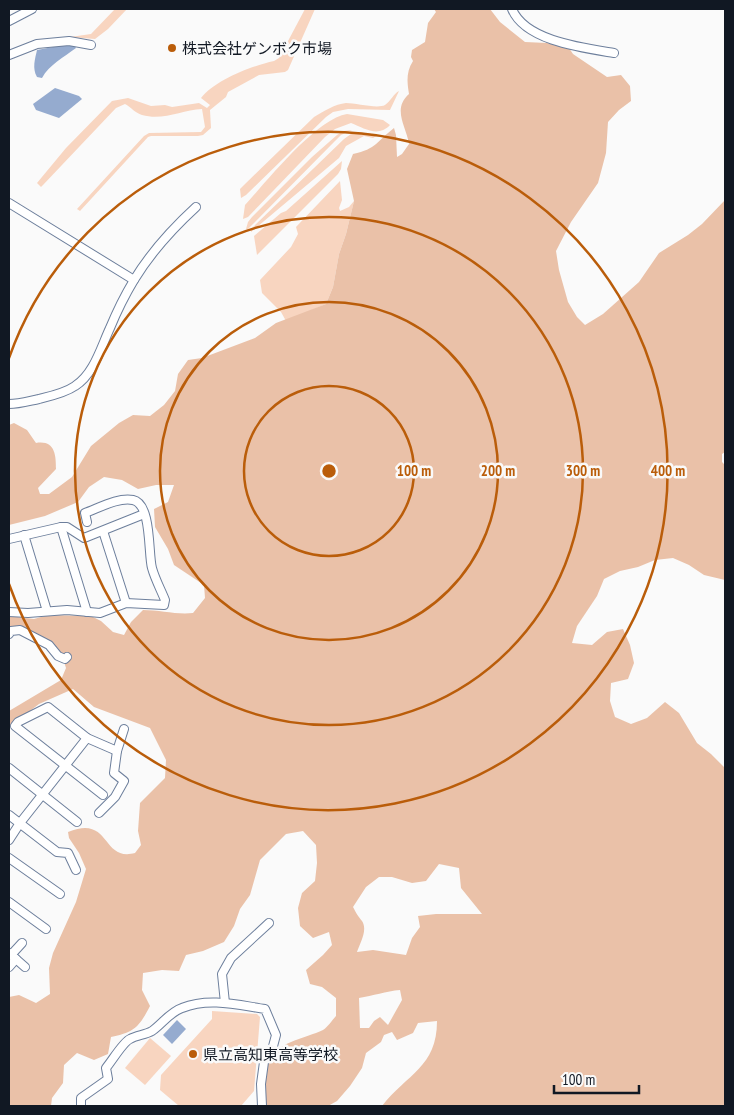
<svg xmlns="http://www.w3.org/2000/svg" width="734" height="1115" viewBox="0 0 734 1115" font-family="'PT Sans Narrow','Noto Sans JP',sans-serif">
  <rect width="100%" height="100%" fill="#fafafa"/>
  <g fill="#f8d5c0">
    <polygon points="115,9 127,9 108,29 95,39 70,37 91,34"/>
    <path d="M305,9H315L288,70L285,72L259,75L228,92L226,97L210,110L211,128L203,135L198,136H151L148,137L80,211L77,209L144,136L149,133L201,132L205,127L202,109C182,110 163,121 142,115C135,113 131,107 125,104L116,108L43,185L41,187L37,183L66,148L112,101L128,98L151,106L165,105L172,107L199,103L207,108L210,105L201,98C215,80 251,66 274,61L279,58Z"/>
    <path d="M399,91L390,110L348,109L333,112L326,117L246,195L241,198L240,189L244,185L314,117C324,111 335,104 346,103C356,103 377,109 385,105C391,101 393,94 399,91Z"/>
    <path d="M347,114L383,120L390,125C378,138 364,128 351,123L335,129L325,137L248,217L243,219L245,205C267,181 316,119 347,114Z"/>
    <polygon points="352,130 341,135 335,141 248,229 246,229 248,222 252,217 312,157 337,135 343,131"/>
    <polygon points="358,132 378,135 373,138 364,136 346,146 339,158 251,232 251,229 344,139 351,134"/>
    <polygon points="342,161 341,169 338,174 257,255 254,236 281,213 286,211"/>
    <polygon points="340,181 342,200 339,208 340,211 349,207 354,201 346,234 339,254 333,287 326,304 286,321 281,312 262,293 260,280 291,247 298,234 296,227"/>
    <polygon points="212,1011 257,1014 260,1017 254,1091 241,1106 179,1106 160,1090 161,1075 212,1019"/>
    <polygon points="150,1038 171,1056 145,1085 125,1068"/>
  </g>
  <path fill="#eac1a8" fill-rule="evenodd" d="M434,9H490L500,22L525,42L547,43L569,48L573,54L607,77L621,75L630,86L631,101L619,110L608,122L606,153L598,183L571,222L556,251L559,270L568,302L577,317L585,325L603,314L639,282L659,253L688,235L702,224L725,200V452L722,454V462L725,465V580L704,575L689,565L673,558L655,560L638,567L620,571L604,579L597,596L577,626L572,643L592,645L607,632L623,629L630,645L634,663L628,679L611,683L610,701L615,717L631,724L647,718L665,702L679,713L697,743L711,754L724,767L725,782V1106H382C407,1074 437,1067 437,1021L418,1023L413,1033L397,1040L392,1032L384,1035L381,1042L366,1053L362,1068L350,1086L337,1101L328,1106H264C263,1094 261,1074 266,1063C274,1043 306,1038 323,1030C328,1027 332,1020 336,1016V998L322,987L310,984L306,970L323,955L332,945L329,932L313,938L300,926L298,908L302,893L315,881L317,863L316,845L303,831L286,834L260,860L250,895L240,909L234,926L224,942L203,951L186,955L179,971L162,970L143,973L142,990L150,1006C139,1027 135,1032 111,1037L108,1054L94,1060L77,1053L64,1065L63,1083L52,1098L51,1106H9V997L19,995L36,1003L50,994L49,968L53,953L76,902L86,869L79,853L69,838L68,832C111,814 101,862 135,853L141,845L138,831L140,803L165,778L166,760L150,728L94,707L73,689L39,704L9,727V711L61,680L66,668L61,652L48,642L20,626L9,627V616L34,619L48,615L91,616L101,621L113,632L124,635L131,622L143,610C160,610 177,615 193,613L205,598L204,585L174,565L168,549L155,527L154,509L168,502L174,485H156L138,489L122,480L104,477L89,487L78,502L45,516L9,525V425L14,423L27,430L36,443C55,440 56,455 56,469L38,488L40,494H49L72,477L91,446L119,423L133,415L150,416L164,405L175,391L178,374L188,360L202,358L255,338L276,323L326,304L333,287L339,254L346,234L354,201L347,169L353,154C377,149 377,141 394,128L396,135L397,157L402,154L409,144C406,126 392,109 409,94C407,82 406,72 413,61L411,57L412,50L425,42L428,23L436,12ZM439,864L459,868L461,888L482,914H436L418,916L420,927L412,938L406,955L373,950L357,952C360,943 368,930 362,921C358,916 356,913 353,907L366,887L379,877H392L412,883L426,881ZM400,990L402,1000L388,1025L380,1017L374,1021L369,1028H360L359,998C373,996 386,991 400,990Z"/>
  <g fill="#95abcf">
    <path d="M69,44L74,45L76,48C64,57 49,65 42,78L37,77C32,68 35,59 37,50Z"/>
    <polygon points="55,88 79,96 82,99 59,118 36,110 33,104"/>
    <polygon points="177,1020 186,1029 172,1044 163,1035"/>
  </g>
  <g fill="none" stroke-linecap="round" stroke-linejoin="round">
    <defs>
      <g id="minor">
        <path d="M512,9C525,41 583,48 614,53"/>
        <polyline points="9,21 32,9"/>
        <polyline points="9,55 37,44 69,41 91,45"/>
        <polyline points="9,203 134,280"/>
        <path d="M9,404C19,404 29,401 39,399C51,396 65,393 75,386C94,374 101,347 110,328C117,311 125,295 134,280C151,252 172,229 196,207"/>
        <polyline points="61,527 87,612"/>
        <polyline points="103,531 126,603"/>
        <polyline points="24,535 47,611"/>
        <polyline points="9,539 61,527 67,527 84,538 144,514"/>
        <path d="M9,612L28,613L67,610L100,613L126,603L164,605L165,600C161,590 155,579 152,568C148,554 152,504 133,500C118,497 99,508 85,513L87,522"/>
        <polyline points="9,634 11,631 20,630 49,645 58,656 65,659 67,657"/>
        <polyline points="9,768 77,822"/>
        <polyline points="103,795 15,726 18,722 48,707 87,738 117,751"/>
        <polyline points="99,813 115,797 124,781 114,773 117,751 124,729"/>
        <polyline points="9,815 57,852 68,853 76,870"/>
        <polyline points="9,840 20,823 87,738"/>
        <polyline points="9,858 60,894"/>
        <polyline points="9,902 46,929"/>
        <polyline points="9,953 25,967"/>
        <polyline points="11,955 22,943"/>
        <polyline points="9,967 16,959"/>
        <polyline points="225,1003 222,974 231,958 269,923"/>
        <path d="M81,1106V1098L108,1079L106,1068C112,1061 123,1042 130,1039C137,1035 145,1035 152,1031C162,1024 170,1012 182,1008C209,997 238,1005 265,1009L276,1035L272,1050L264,1062L261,1084L262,1106"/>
      </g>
    </defs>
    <use href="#minor" stroke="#6d7f9c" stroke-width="10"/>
    <use href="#minor" stroke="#fff" stroke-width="8"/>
  </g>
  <g fill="none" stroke="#ba5d0a" stroke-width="2.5">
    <circle cx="329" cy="471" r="85"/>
    <circle cx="329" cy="471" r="169"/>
    <circle cx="329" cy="471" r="254"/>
    <path d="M9 358A339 339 0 1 1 9 584"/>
  </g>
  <g fill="#ba5d0a" stroke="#fafafa" stroke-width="2">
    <circle cx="172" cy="48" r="5"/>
    <circle cx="193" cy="1054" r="5"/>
  </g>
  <g text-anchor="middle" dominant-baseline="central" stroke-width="5" stroke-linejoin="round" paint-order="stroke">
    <g font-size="15" fill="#111823" stroke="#fafafa" text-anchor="start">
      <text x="182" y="48">株式会社ゲンボク市場</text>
      <text x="203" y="1054">県立高知東高等学校</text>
    </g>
  </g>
  <circle cx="329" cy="471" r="8" fill="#ba5d0a" stroke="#fafafa" stroke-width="2.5"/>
  <g font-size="15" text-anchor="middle" font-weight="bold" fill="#ba5d0a" stroke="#fafafa" stroke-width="5" stroke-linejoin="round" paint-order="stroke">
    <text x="414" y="476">100 m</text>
    <text x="498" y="476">200 m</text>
    <text x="583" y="476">300 m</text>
    <text x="668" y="476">400 m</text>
  </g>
  <rect width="734" height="1115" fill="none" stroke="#111823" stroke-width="20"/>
  <path d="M554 1085v8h85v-8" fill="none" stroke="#111823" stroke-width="2.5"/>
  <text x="562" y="1085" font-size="15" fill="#111823" stroke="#fafafa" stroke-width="4" paint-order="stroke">100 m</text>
</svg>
